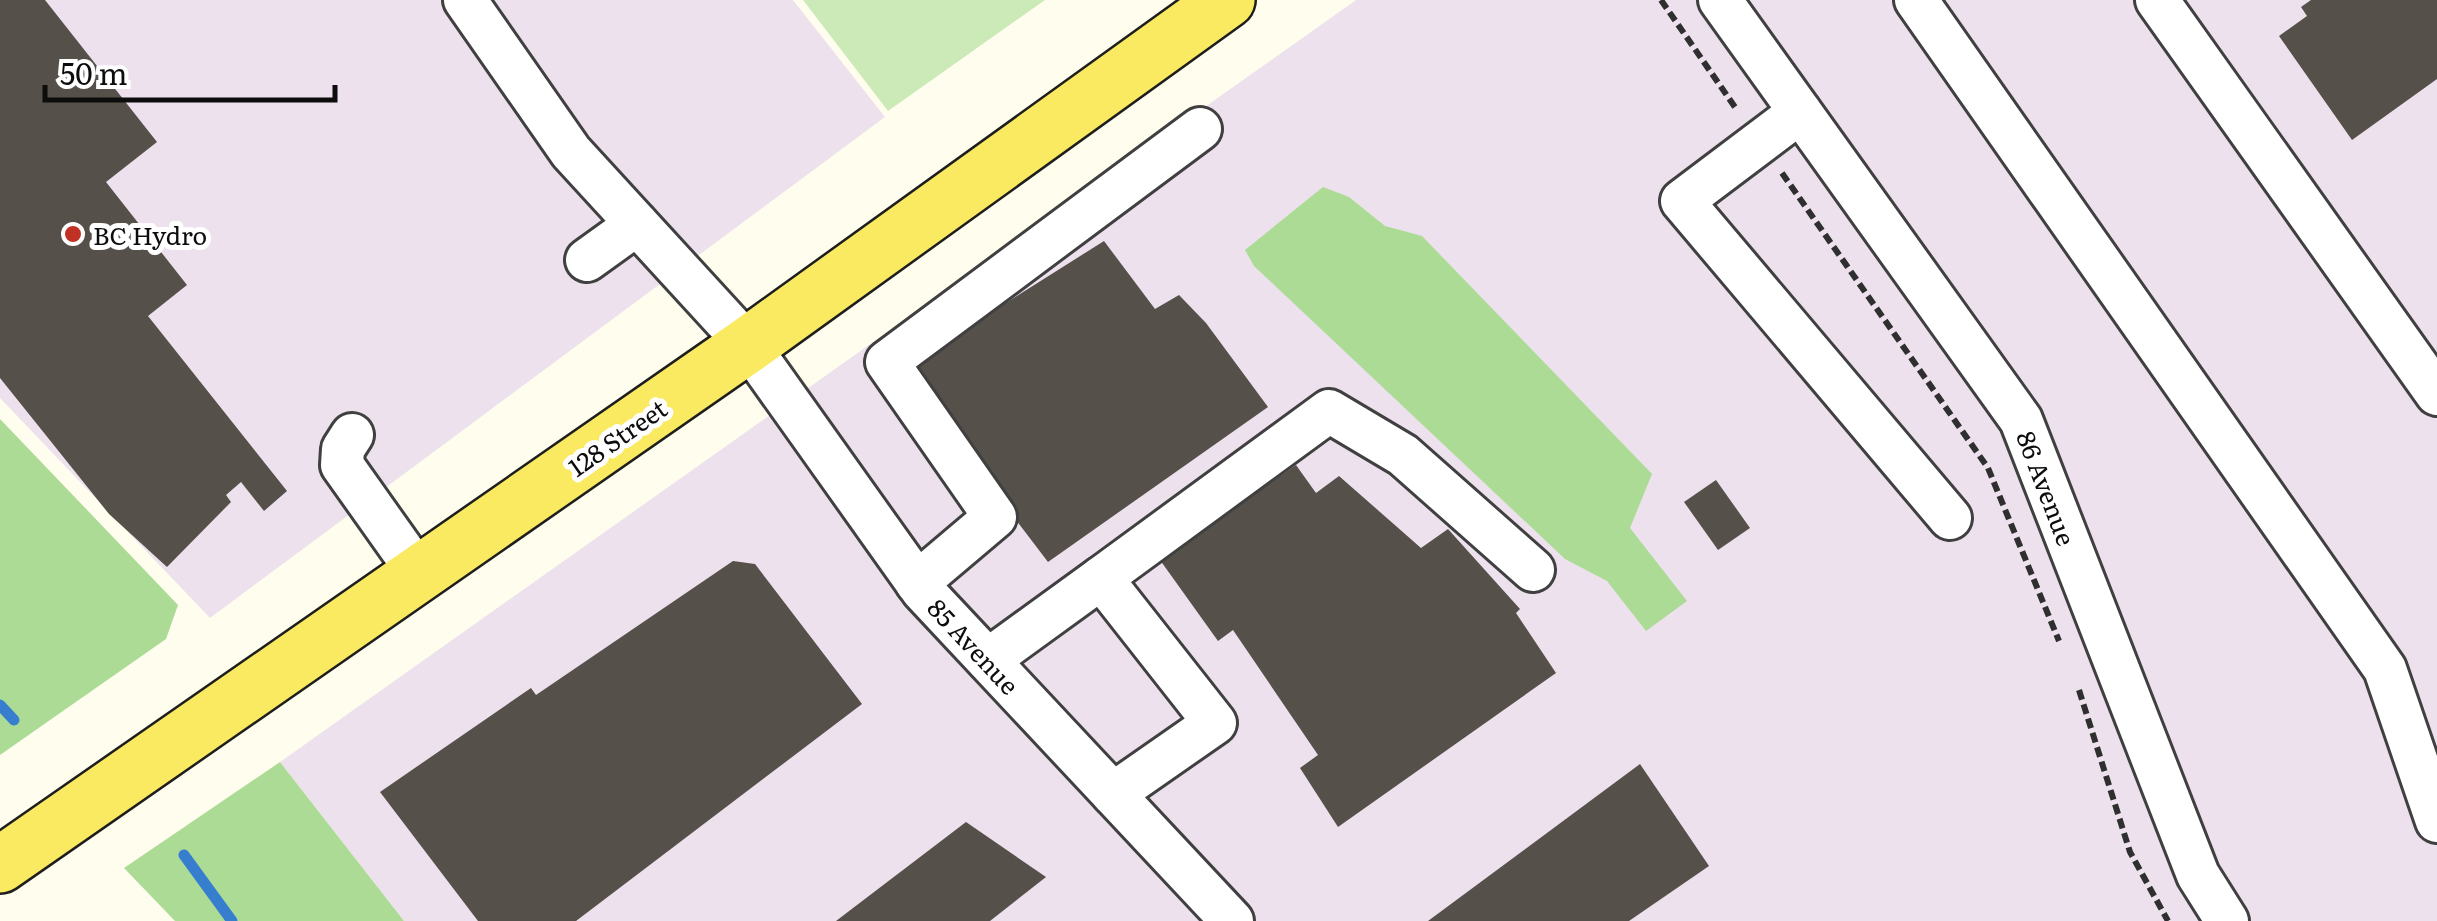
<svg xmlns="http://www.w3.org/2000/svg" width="2437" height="921" viewBox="0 0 2437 921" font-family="Literata,serif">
  <rect width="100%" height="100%" fill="#fffeee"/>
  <g fill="#ece1ec">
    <polygon points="0,0 793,0 885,117 210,618 0,398"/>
    <polygon points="1356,0 2437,0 2437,921 404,921 280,762"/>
  </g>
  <polygon fill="#cbeab7" points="803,0 1045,0 888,111"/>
  <g fill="#acdb96">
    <polygon points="1323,187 1349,197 1385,226 1422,236 1652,474 1630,528 1687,601 1646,631 1607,581 1565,559 1254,266 1245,250"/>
    <polygon points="0,419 178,605 166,639 0,755"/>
    <polygon points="280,762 404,921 175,921 124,868"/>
  </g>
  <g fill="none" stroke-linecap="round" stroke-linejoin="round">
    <g stroke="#387ecf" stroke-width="11">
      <polyline points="0,705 14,720"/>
      <polyline points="184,855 232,921"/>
    </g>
  </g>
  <g fill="#56504a">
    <polygon points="0,0 45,0 157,142 106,182 187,285 148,316 287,491 264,511 241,482 226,495 231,502 167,567 109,514 0,378"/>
    <polygon points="2311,0 2437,0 2437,79 2352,140 2279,36 2307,16 2301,7"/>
    <polygon points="1104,241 1155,309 1179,295 1206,323 1268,407 1048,562 901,369"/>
    <polygon points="1296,465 1316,493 1339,476 1421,548 1448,529 1520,609 1516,613 1556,673 1338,827 1300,768 1318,755 1233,630 1218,641 1160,560"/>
    <polygon points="1716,480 1750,528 1718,550 1684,502"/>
    <polygon points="733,561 755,564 862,704 576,921 478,921 380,792 531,688 536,695"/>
    <polygon points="1640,764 1709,866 1629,921 1428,921"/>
    <polygon points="966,822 1046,877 990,921 836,921"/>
  </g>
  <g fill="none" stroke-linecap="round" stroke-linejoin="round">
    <defs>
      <g id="minor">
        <polyline points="465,0 571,152 748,345 923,591 1232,921"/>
        <polyline points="1720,0 2021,420 2198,875 2227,921"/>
        <polyline points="1916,0 2385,669 2437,821"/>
        <polyline points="2157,0 2437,394"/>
        <polyline points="1800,112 1682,201 1950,518"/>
        <polyline points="587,260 637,224"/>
        <polyline points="352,435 343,449 342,465 420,575"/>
        <polyline points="1101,578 1329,411 1403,455 1533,570"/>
        <polyline points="917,583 995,517 887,362 1200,129"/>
        <polyline points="988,660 1101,578 1215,723 1113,794"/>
      </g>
      <polyline id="major" points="0,865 748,345 1227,0"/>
    </defs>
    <use href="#minor" stroke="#404040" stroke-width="48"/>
    <use href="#major" stroke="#1e1e1e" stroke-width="60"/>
    <g stroke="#2f2f2f" stroke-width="6" stroke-dasharray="10 5" stroke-linecap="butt">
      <polyline points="1661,0 1737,110"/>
      <polyline points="1782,173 1988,468 2059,641"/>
      <polyline points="2079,690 2130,852 2168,921"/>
    </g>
    <use href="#minor" stroke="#fff" stroke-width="42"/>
    <use href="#major" stroke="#faea62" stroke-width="55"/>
  </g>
  <circle fill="#c03123" stroke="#fff" stroke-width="4" cx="73" cy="234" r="10"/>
  <g text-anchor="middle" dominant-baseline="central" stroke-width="10" stroke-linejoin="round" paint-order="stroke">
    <g font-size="25" fill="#0d0d0d" stroke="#fff" text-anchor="start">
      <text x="93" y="234">BC Hydro</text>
    </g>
    <g font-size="25" fill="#0d0d0d" stroke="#fff">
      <text transform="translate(617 437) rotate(-35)">128 Street</text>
      <text transform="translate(2047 488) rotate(69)">86 Avenue</text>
      <text transform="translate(974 646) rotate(47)">85 Avenue</text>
    </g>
  </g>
  <path d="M45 85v15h290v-15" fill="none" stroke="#0d0d0d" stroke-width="5"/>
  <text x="60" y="85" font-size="30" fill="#0d0d0d" stroke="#ffffff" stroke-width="8" paint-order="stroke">50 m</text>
</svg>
